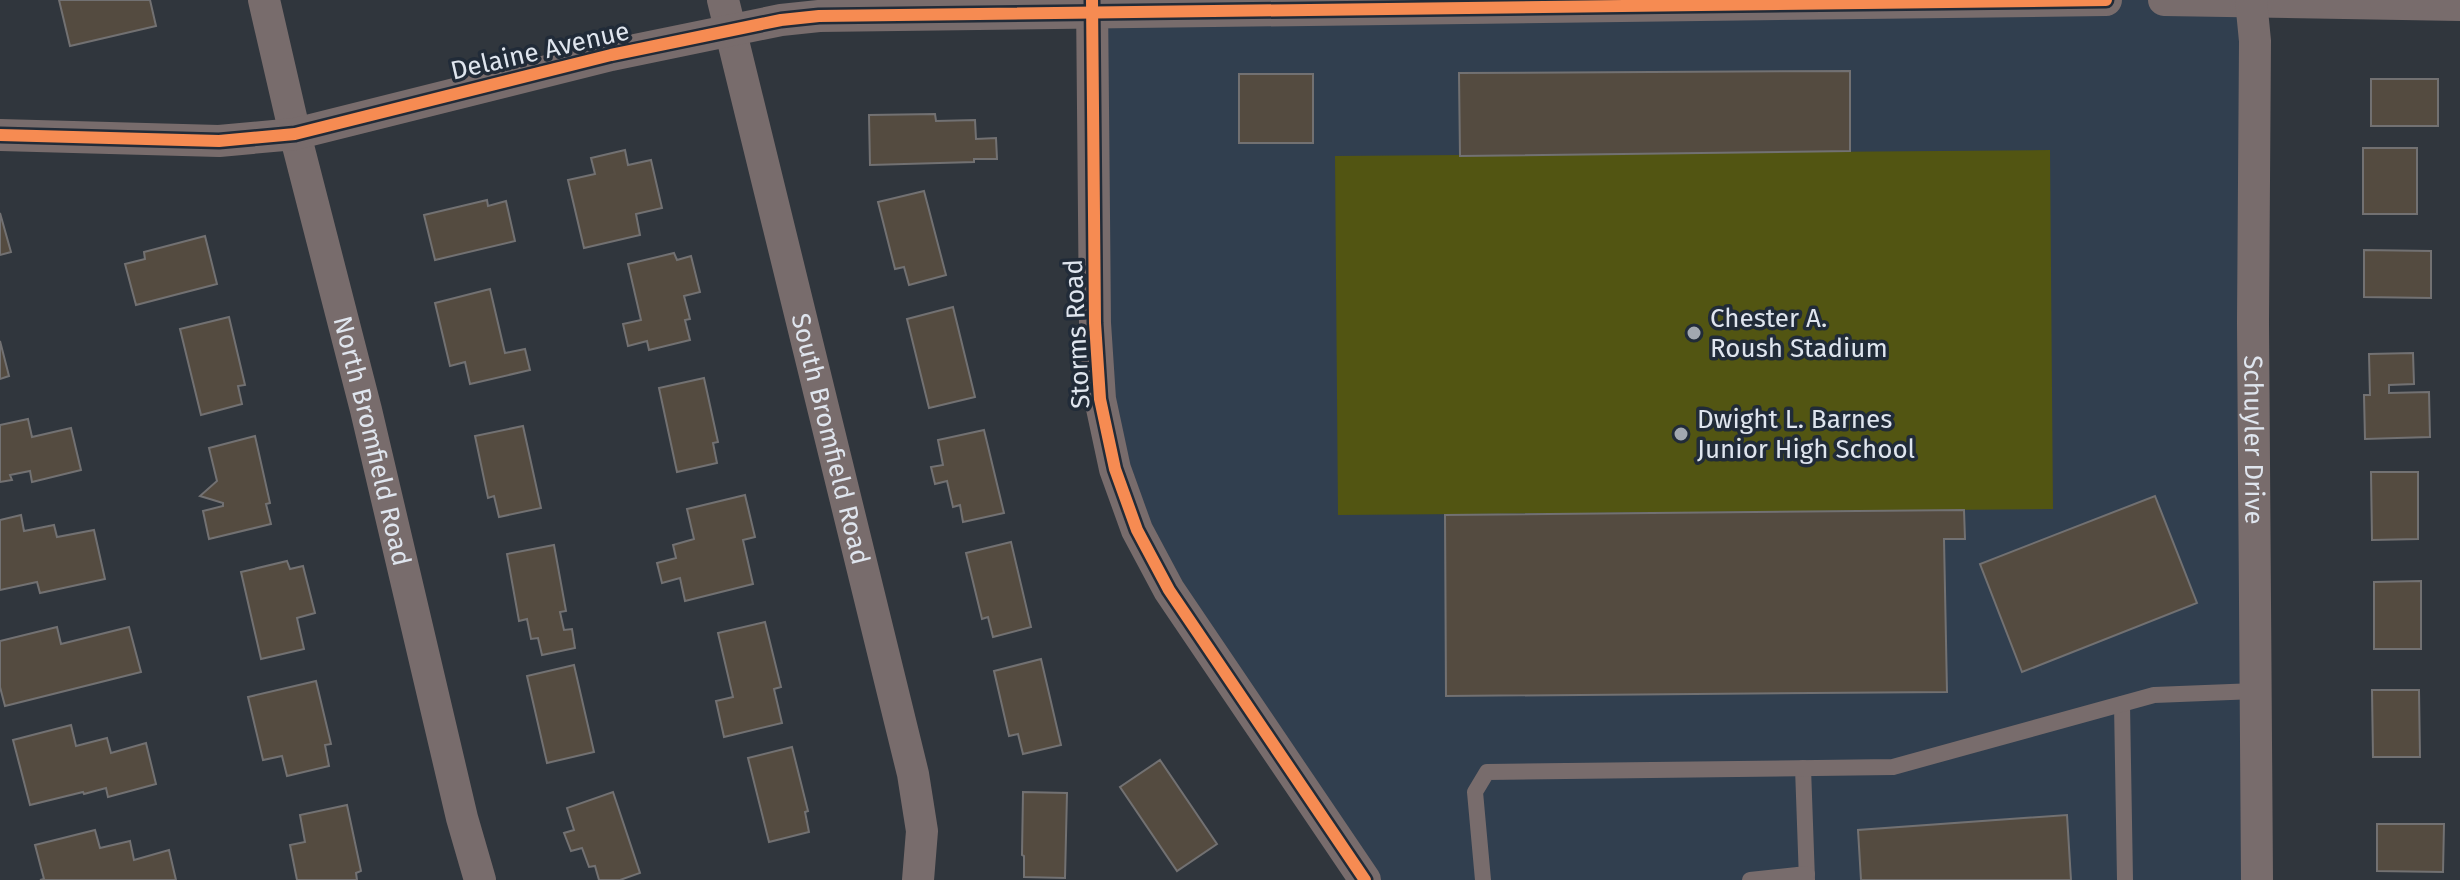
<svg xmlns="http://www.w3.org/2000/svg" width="2460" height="880" viewBox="0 0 2460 880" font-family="'Fira Sans',sans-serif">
  <rect width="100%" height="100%" fill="#30363d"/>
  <polygon fill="#313f4f" points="1092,0 2251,0 2257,880 1365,880 1308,793 1115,469"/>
  <polygon fill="#525512" points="2050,150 2053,509 1338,515 1335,156"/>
  <g fill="#544b40" stroke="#727172" stroke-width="2">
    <polygon points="59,0 150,0 156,26 70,46"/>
    <polygon points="1850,71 1850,151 1460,156 1459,73"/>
    <rect x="1239" y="74" width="74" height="69"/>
    <rect x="2371" y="79" width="67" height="47"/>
    <polygon points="935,114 936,121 975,120 976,139 996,138 997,159 974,159 974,162 870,165 869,115"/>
    <rect x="2363" y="148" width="54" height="66"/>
    <polygon points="625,150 628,165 651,160 662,208 636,214 640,235 584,248 568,180 595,174 591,158"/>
    <polygon points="924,191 946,275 909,285 904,267 895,269 878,202"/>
    <polygon points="487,200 488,206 506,201 515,241 435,260 424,215"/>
    <polygon points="0,213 11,252 0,255"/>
    <polygon points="205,236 217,284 136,305 125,264 145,259 144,252"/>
    <polygon points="2364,250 2431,251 2431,298 2364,297"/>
    <polygon points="674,253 677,260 691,256 700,292 684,296 690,319 685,320 690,340 649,350 647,341 628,346 623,324 641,320 628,264"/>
    <polygon points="490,289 505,353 525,349 530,370 470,384 465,362 450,366 435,303"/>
    <polygon points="953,307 975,397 929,408 907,319"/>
    <polygon points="229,317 245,385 238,386 242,404 201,415 180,329"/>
    <polygon points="0,341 9,376 0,379"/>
    <polygon points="2413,353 2414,384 2389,385 2389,393 2429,392 2430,437 2365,439 2364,395 2370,395 2369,354"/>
    <polygon points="704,378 718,442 713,443 717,463 677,472 659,388"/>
    <polygon points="28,419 32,437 71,428 81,470 32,482 30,471 10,475 12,480 0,482 0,425"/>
    <polygon points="523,426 541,508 499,517 494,496 488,498 475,436"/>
    <polygon points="984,430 1004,513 963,522 960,505 953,507 947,481 935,484 931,467 943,465 938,440"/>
    <polygon points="255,436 270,503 266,504 271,524 209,539 203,511 223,506 223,503 200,496 217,481 209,448"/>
    <polygon points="2371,472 2418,472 2418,539 2372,540"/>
    <polygon points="745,495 755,537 743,540 753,584 685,601 680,578 662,583 657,563 676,558 673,545 694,539 687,509"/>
    <polygon points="2155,496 2197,603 2022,672 1980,564"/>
    <polygon points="1964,510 1965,539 1944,539 1947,692 1446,696 1445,515"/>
    <polygon points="21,515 24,531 54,525 57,537 94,530 105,579 40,593 37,582 0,590 0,520"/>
    <polygon points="1011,542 1031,627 993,637 988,617 982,619 966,553"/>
    <polygon points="554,545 566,611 560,612 564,630 572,629 575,648 542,655 538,638 531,639 527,619 519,621 507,554"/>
    <polygon points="287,561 290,569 303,566 315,613 297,618 304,649 261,659 241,572"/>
    <polygon points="2421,581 2421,649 2374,649 2374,582"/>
    <polygon points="765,622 781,687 774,689 782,723 724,737 716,701 733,697 718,633"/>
    <polygon points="57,627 61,644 129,627 141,672 5,706 0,687 0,641"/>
    <polygon points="1041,659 1061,745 1023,754 1018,734 1009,736 994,671"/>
    <polygon points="574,665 594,752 547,763 527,676"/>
    <polygon points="316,681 331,744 325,745 329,766 287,776 282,756 263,760 248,697"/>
    <polygon points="2372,690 2419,690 2420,757 2373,757"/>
    <polygon points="71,725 76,746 107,738 111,753 146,743 156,784 108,797 106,788 84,794 83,792 30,805 13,740"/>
    <polygon points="792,747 808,811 805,812 809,832 769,842 748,758"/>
    <polygon points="1160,760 1217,844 1177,871 1120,787"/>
    <polygon points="613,792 640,873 620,880 599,880 595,866 589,867 582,848 571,851 564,833 574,830 567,808"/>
    <polygon points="1023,792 1067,793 1065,878 1024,877 1024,856 1022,855"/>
    <polygon points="347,805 361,871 356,873 357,880 297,880 290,845 305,842 300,815"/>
    <polygon points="2067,815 2071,880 1861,880 1858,830"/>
    <polygon points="2377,824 2444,824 2443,872 2377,871"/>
    <polygon points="95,830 100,848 130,841 134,860 169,850 176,880 40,880 44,879 35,845"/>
  </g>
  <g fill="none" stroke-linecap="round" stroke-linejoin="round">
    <g stroke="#786c6c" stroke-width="16">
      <polyline points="2122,704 2125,880"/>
      <polyline points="1803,768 1807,880"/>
      <polyline points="1483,880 1475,792 1487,772 1893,767 2154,695 2256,691"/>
      <polyline points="1750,880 1807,874"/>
    </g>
    <g stroke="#786c6c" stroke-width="32">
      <path id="s1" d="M264,0L295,134L366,410L462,818L480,880"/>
      <path id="s2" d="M723,0L913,774L922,831L918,880"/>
      <polyline points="1092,0 1095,323 1100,399 1115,469 1137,530 1169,590 1365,880"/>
      <polyline points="2164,0 2460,5"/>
      <path id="s3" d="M2251,0L2255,41L2253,323L2257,880"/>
      <polyline points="0,135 219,141 295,134 611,55 781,20 819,16 2106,0"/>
    </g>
    <defs>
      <g id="cycleway">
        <polyline points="1092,0 1095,323 1100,399 1115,469 1137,530 1169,590 1365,880"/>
        <polyline points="0,135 219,141 295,134 611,55 781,20 819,16 2106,0"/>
      </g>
    </defs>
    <use href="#cycleway" stroke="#212b38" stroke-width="17"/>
    <use href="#cycleway" stroke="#f68b52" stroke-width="12"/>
  </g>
  <g fill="#a2a8b0" stroke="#212b38" stroke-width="3">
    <circle cx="1694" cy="333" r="8"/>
    <circle cx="1681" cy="434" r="8"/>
  </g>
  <g text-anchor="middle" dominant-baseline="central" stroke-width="7" stroke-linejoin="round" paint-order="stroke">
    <g font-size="26" fill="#dfe5ee" stroke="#212b38">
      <text transform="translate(540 51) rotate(-13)">Delaine Avenue</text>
      <text transform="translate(1077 334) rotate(-93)">Storms Road</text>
      <text stroke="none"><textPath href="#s2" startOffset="452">South Bromfield Road</textPath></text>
      <text stroke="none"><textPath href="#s1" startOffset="454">North Bromfield Road</textPath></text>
      <text stroke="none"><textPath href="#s3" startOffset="440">Schuyler Drive</textPath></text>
    </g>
    <g font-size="26" fill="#dfe5ee" stroke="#212b38" text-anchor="start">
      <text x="1710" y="318">Chester A.<tspan x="1710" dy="30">Roush Stadium</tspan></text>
      <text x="1697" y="419">Dwight L. Barnes<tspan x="1697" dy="30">Junior High School</tspan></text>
    </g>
  </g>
</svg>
